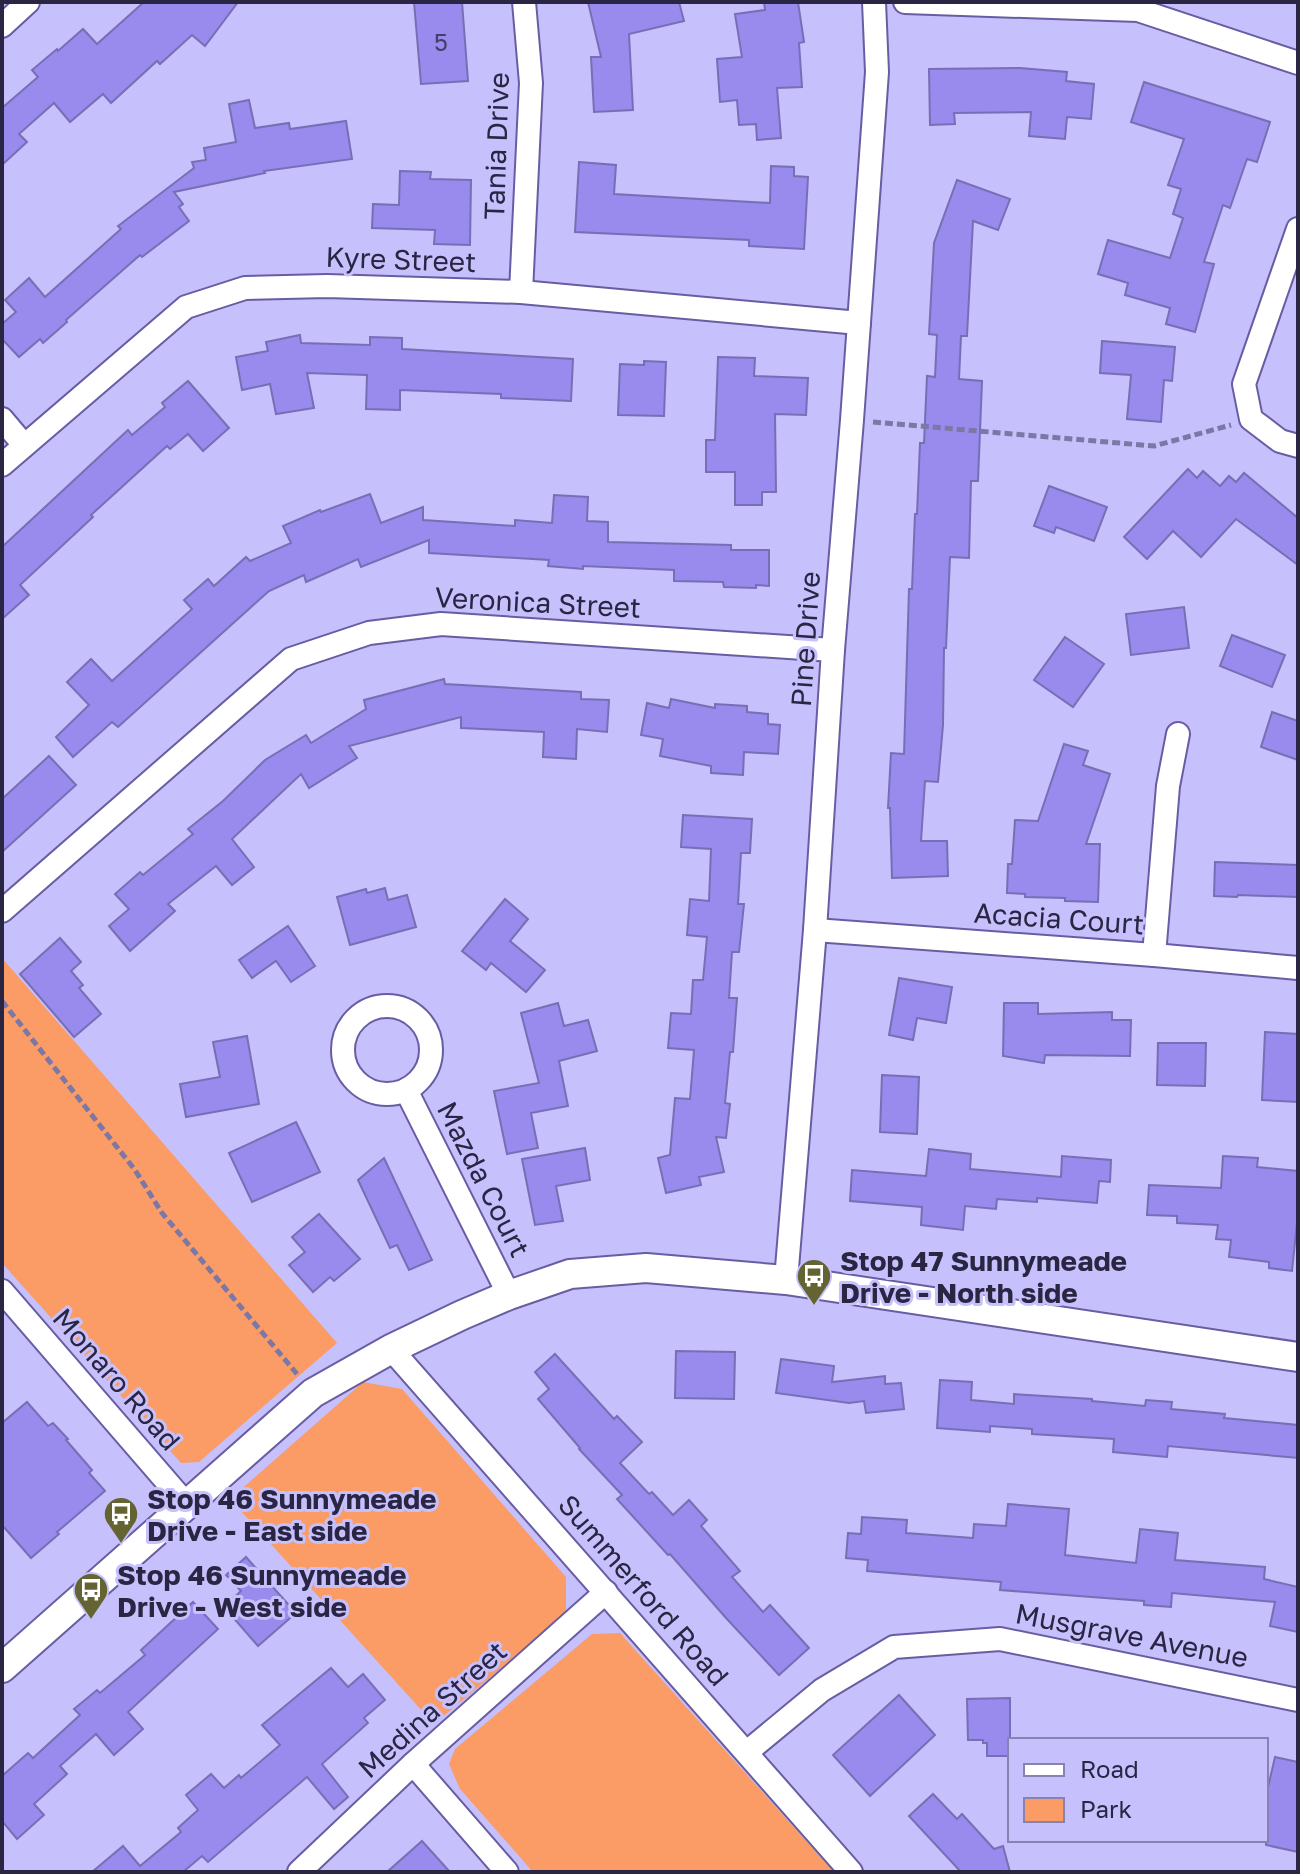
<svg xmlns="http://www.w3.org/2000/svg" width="1300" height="1874" viewBox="0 0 1300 1874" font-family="'Golos Text',sans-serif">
  <rect width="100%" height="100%" fill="#c6c0fd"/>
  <g fill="#fb9c66">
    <polygon points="2,958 337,1343 199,1462 181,1463 2,1263"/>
    <polygon points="363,1382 402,1389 566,1577 566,1614 434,1724 230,1499"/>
    <polygon points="620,1633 834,1872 533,1872 460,1789 449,1764 455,1749 592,1634"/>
  </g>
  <g fill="#998aed" stroke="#786eb5" stroke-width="2">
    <polygon points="144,2 238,2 205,46 192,35 160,64 157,61 111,103 103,94 70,122 54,103 19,134 27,142 2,165 2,108 38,77 32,70 57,49 58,51 83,29 97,44"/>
    <polygon points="414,2 462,2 468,81 421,84"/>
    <polygon points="588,2 679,2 684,21 629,34 633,110 594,112 591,57 601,57"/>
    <polygon points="764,2 798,2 804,42 799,43 802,87 777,88 781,138 757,140 756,124 739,125 737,100 720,102 717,59 742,57 735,14 765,10"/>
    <polygon points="1020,68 1067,72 1066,81 1094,84 1091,119 1067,117 1065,139 1029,136 1031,112 954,113 955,124 930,125 929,69"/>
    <polygon points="1144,82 1270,122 1257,162 1247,159 1230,208 1223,205 1204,262 1214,264 1195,332 1166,324 1170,308 1125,295 1128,283 1098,274 1108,240 1170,258 1183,218 1173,214 1181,189 1168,185 1184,139 1131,122"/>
    <polygon points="249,100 255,128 289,123 290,129 346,121 352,159 264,171 265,173 174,192 183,204 179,207 189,221 142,257 140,255 66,320 67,322 43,343 40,339 19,357 2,339 2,324 16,312 5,300 29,278 45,297 121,229 118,226 194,168 192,162 206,160 204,148 236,142 229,104"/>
    <polygon points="579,162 616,165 614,194 770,203 771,166 794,167 794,176 808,177 804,249 749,246 749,240 575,232"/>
    <polygon points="400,171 431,172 430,179 471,180 470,245 434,244 435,230 372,228 373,204 399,205"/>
    <polygon points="957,180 1010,199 998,230 973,221 967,336 961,336 959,379 982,381 978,481 971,481 969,558 950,557 946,648 944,648 943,725 938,782 925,781 921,841 947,841 948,876 892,878 890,808 888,808 891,753 904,754 909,589 912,589 915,514 917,514 920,443 924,443 927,376 935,377 937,335 929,334 934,243"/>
    <polygon points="300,335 301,343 370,345 370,337 402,338 402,349 573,359 571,401 501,398 501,394 400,390 400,410 366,409 367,375 307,373 314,408 276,414 270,384 242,390 236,357 268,351 266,342"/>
    <polygon points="1102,341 1175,347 1172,381 1164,380 1161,422 1127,419 1131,375 1100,373"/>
    <polygon points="718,357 755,358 754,376 808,378 806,415 775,414 776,492 762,492 762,505 735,505 735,472 706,472 706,440 715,440"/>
    <polygon points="644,361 666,362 664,416 618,415 620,364 644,365"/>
    <polygon points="188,381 229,428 203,451 188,434 170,449 167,446 91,515 93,517 20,585 29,595 2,619 2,547 128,430 132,435 165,407 162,403"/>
    <polygon points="1188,469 1197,478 1203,471 1220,486 1229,476 1236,482 1244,473 1298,518 1298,565 1236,519 1201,557 1173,531 1147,559 1124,537"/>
    <polygon points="1049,486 1107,507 1094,541 1056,527 1054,533 1034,526"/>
    <polygon points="370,494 381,523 423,507 423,520 515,526 515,520 552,523 554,495 588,497 587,521 608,522 608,542 731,545 731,550 769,550 769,586 756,585 756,588 724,587 723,582 674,581 674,570 583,566 583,569 548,566 549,560 429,553 429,540 361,567 358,559 306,582 304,575 269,591 118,727 112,722 73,757 56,737 89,705 67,682 91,659 112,681 192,609 184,600 208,579 214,586 246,557 250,561 291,543 283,526 320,510 321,512"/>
    <polygon points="1184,607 1189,648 1131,655 1126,614"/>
    <polygon points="1232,635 1285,655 1272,687 1220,666"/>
    <polygon points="1065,637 1104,664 1073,707 1034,680"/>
    <polygon points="444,679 445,684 581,692 581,699 609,700 607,732 577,729 576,759 543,757 544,732 461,728 461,717 349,746 357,758 309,788 301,774 232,839 254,867 232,885 216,866 168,904 175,911 130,951 109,926 129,909 115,894 140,872 143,875 193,834 188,829 223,801 265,760 306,735 311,743 366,709 364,700"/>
    <polygon points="671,699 715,708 715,704 747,706 747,712 768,714 768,724 780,725 778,754 744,752 743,775 711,773 711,766 660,756 663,739 641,735 647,703 669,708"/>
    <polygon points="1272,712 1298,721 1298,760 1261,747"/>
    <polygon points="1064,744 1088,751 1083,765 1110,774 1086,844 1100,844 1098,902 1065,901 1065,898 1025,897 1025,894 1007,893 1008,864 1012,864 1015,820 1038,821"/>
    <polygon points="49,756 76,785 2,852 2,799"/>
    <polygon points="683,815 752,819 750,853 741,853 738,904 744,904 739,952 732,952 729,998 737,998 733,1052 730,1052 725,1103 730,1104 726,1138 716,1137 724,1172 699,1177 701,1185 666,1193 658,1158 670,1155 675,1098 690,1099 694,1050 668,1048 671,1013 691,1014 693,980 703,980 707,937 687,935 690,899 709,901 711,849 681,847"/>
    <polygon points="1215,862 1298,865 1298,897 1238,895 1237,897 1214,896"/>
    <polygon points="385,888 388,900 407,895 416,927 350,945 337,897 366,889 367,893"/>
    <polygon points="505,899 528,919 510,941 545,970 526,992 491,963 486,970 462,951"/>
    <polygon points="288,926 315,966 291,982 276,961 252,978 239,960"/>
    <polygon points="60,938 81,962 71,971 83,985 79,988 101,1014 74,1037 20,974"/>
    <polygon points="899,978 952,987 946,1023 917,1018 913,1040 889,1035"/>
    <polygon points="558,1003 564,1026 588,1020 597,1051 559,1061 568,1106 531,1113 538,1148 507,1154 494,1091 539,1083 521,1013"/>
    <polygon points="1004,1003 1038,1003 1038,1014 1112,1012 1112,1020 1131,1020 1130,1056 1045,1055 1044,1063 1003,1056"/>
    <polygon points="1265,1032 1298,1034 1298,1102 1262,1100"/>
    <polygon points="247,1036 259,1104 186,1117 180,1084 220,1077 213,1042"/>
    <polygon points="1158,1043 1206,1043 1205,1086 1157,1085"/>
    <polygon points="882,1075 919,1077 917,1134 880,1132"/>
    <polygon points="296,1122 320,1172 252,1202 229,1153"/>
    <polygon points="585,1148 590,1180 556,1186 563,1221 535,1225 522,1159"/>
    <polygon points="929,1149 971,1154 970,1169 1061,1177 1062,1156 1111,1160 1110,1182 1099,1181 1097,1203 1037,1198 1037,1202 997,1199 996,1209 965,1206 963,1230 921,1225 922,1207 850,1201 852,1170 926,1176"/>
    <polygon points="1223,1156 1258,1158 1257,1167 1298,1171 1298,1213 1292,1271 1269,1268 1269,1262 1229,1257 1231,1240 1216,1239 1218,1225 1177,1223 1177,1216 1147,1215 1149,1185 1221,1188"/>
    <polygon points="384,1158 432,1260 409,1270 397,1245 390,1248 358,1180"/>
    <polygon points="319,1214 360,1259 334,1281 330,1277 313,1292 289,1265 305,1252 292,1237"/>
    <polygon points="676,1351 735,1352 734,1399 675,1398"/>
    <polygon points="555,1354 614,1419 617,1416 642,1442 620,1463 649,1494 652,1492 673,1515 689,1500 707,1520 701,1526 740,1571 732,1577 763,1612 770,1605 809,1648 779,1675 726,1618 670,1554 668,1555 617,1499 622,1495 579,1449 580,1448 538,1399 549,1389 535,1372"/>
    <polygon points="781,1359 834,1366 832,1382 885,1376 885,1384 901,1383 904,1409 866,1413 864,1401 849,1403 776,1393"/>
    <polygon points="940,1380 972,1382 971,1400 1014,1404 1014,1394 1092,1399 1092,1401 1145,1406 1146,1400 1172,1402 1171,1409 1225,1414 1224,1418 1298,1425 1298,1458 1168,1446 1167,1457 1113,1452 1114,1439 1032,1434 1032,1429 990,1426 990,1432 937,1428"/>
    <polygon points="27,1402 48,1426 53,1423 68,1439 66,1440 92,1470 89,1473 105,1491 57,1532 59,1534 31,1558 2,1525 2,1423"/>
    <polygon points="1008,1504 1069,1509 1065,1555 1136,1563 1140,1529 1178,1533 1175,1560 1265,1567 1264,1579 1298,1587 1298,1632 1270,1626 1275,1602 1172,1593 1171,1607 1144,1605 1144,1601 1000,1590 1001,1582 867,1571 868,1560 846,1558 848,1533 861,1534 862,1517 907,1520 906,1533 973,1538 974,1524 1006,1526"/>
    <polygon points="246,1557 296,1613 258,1646 224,1607 241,1591 226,1575"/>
    <polygon points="193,1602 218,1629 128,1712 143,1729 114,1755 96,1734 60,1766 67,1774 34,1804 44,1815 17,1839 2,1821 2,1776 28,1753 33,1758 80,1715 74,1709 97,1690 100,1693 145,1655 141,1650"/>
    <polygon points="331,1668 348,1687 363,1674 385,1700 364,1718 368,1723 322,1764 348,1797 334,1809 307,1777 208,1862 202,1856 183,1872 92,1872 123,1846 140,1866 181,1832 178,1828 198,1810 186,1795 211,1774 224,1788 239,1775 241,1778 280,1745 262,1725"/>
    <polygon points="899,1695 935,1735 870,1796 833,1755"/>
    <polygon points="1010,1698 1010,1756 987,1756 987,1743 983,1743 983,1740 968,1740 967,1699"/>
    <polygon points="1275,1757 1298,1762 1298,1852 1266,1845 1266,1796"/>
    <polygon points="933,1794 957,1819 962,1814 994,1849 1003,1846 1010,1872 961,1872 909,1816"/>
    <polygon points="422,1841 450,1872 387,1872"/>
  </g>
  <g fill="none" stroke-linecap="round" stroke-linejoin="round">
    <defs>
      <g id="minor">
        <polyline points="905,2 1138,10 1298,63"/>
        <polyline points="2,26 28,2"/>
        <polyline points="1298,229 1244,384 1251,419 1280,441 1298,446"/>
        <polyline points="521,292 531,83 524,2"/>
        <polyline points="2,419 24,445"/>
        <polyline points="2,465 186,307 245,288 327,286 521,292 859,323"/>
        <polyline points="2,911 291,659 369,633 441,624 833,650"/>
        <polyline points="815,930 1154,955 1298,968"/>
        <polyline points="1154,955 1168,786 1178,734"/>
        <circle cx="387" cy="1050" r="44"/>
        <polyline points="406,1090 509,1295"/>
        <polyline points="786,1280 815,930 833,650 852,420 877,72 874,2"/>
        <polyline points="2,1291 187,1505"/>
        <polyline points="391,1349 851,1872"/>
        <polyline points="747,1752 822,1690 894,1647 1000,1639 1298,1700"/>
        <polyline points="413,1764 507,1872"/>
        <polyline points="299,1872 413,1764 606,1592"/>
      </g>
      <polyline id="tertiary" points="2,1668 313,1393 391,1349 462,1315 509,1295 570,1274 646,1268 786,1280 1298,1357"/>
    </defs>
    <use href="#minor" stroke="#685da2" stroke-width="26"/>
    <use href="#tertiary" stroke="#685da2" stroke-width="32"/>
    <g stroke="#7c77a4" stroke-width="5" stroke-dasharray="8 4" stroke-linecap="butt">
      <polyline points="873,422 1154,446 1231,425"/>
      <polyline points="2,1001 135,1170 162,1213 297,1374"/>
    </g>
    <use href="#minor" stroke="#fff" stroke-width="22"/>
    <use href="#tertiary" stroke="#fff" stroke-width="28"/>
  </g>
  <defs>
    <symbol id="bus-pin" viewBox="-11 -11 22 30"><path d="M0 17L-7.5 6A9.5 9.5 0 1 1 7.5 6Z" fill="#636431" stroke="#c6c0fd"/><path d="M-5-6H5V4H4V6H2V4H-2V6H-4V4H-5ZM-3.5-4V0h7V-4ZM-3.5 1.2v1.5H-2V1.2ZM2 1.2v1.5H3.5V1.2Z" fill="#fff"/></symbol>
  </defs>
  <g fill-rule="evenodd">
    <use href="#bus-pin" x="794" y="1256" width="40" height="54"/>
    <use href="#bus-pin" x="101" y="1494" width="40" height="54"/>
    <use href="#bus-pin" x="71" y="1570" width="40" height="54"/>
  </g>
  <g text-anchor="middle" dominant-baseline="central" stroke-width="6" stroke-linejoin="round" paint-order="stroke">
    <g font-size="24" fill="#453e6d">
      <text x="441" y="41">5</text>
    </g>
    <g font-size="28" fill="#292542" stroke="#c6c0fd">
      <text transform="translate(496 146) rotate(-88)">Tania Drive</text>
      <text transform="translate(401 259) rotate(2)">Kyre Street</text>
      <text transform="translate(538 602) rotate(3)">Veronica Street</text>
      <text transform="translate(805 639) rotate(-86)">Pine Drive</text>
      <text transform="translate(1059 918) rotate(4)">Acacia Court</text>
      <text transform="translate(484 1179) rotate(63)">Mazda Court</text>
      <text transform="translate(117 1379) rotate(49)">Monaro Road</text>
      <text transform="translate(644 1590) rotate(49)">Summerford Road</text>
      <text transform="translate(1132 1635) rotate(11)">Musgrave Avenue</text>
      <text transform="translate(432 1709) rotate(-42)">Medina Street</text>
    </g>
    <g font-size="28" font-weight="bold" fill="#292542" stroke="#c6c0fd" text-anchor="start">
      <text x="840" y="1260">Stop 47 Sunnymeade<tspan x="840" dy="32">Drive - North side</tspan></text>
      <text x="147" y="1498">Stop 46 Sunnymeade<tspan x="147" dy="32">Drive - East side</tspan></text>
      <text x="117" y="1574">Stop 46 Sunnymeade<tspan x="117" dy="32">Drive - West side</tspan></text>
    </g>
  </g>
  <rect width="1300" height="1874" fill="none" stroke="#292542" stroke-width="8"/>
  <rect x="1008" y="1738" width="260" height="104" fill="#c6c0fd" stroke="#8782b2" stroke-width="2"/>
  <rect x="1024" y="1764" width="40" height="12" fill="#ffffff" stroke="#8782b2" stroke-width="2"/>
  <text x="1080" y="1778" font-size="24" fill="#292542">Road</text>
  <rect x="1024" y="1798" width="40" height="24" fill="#fb9c66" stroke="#8782b2" stroke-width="2"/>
  <text x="1080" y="1818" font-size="24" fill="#292542">Park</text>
</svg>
